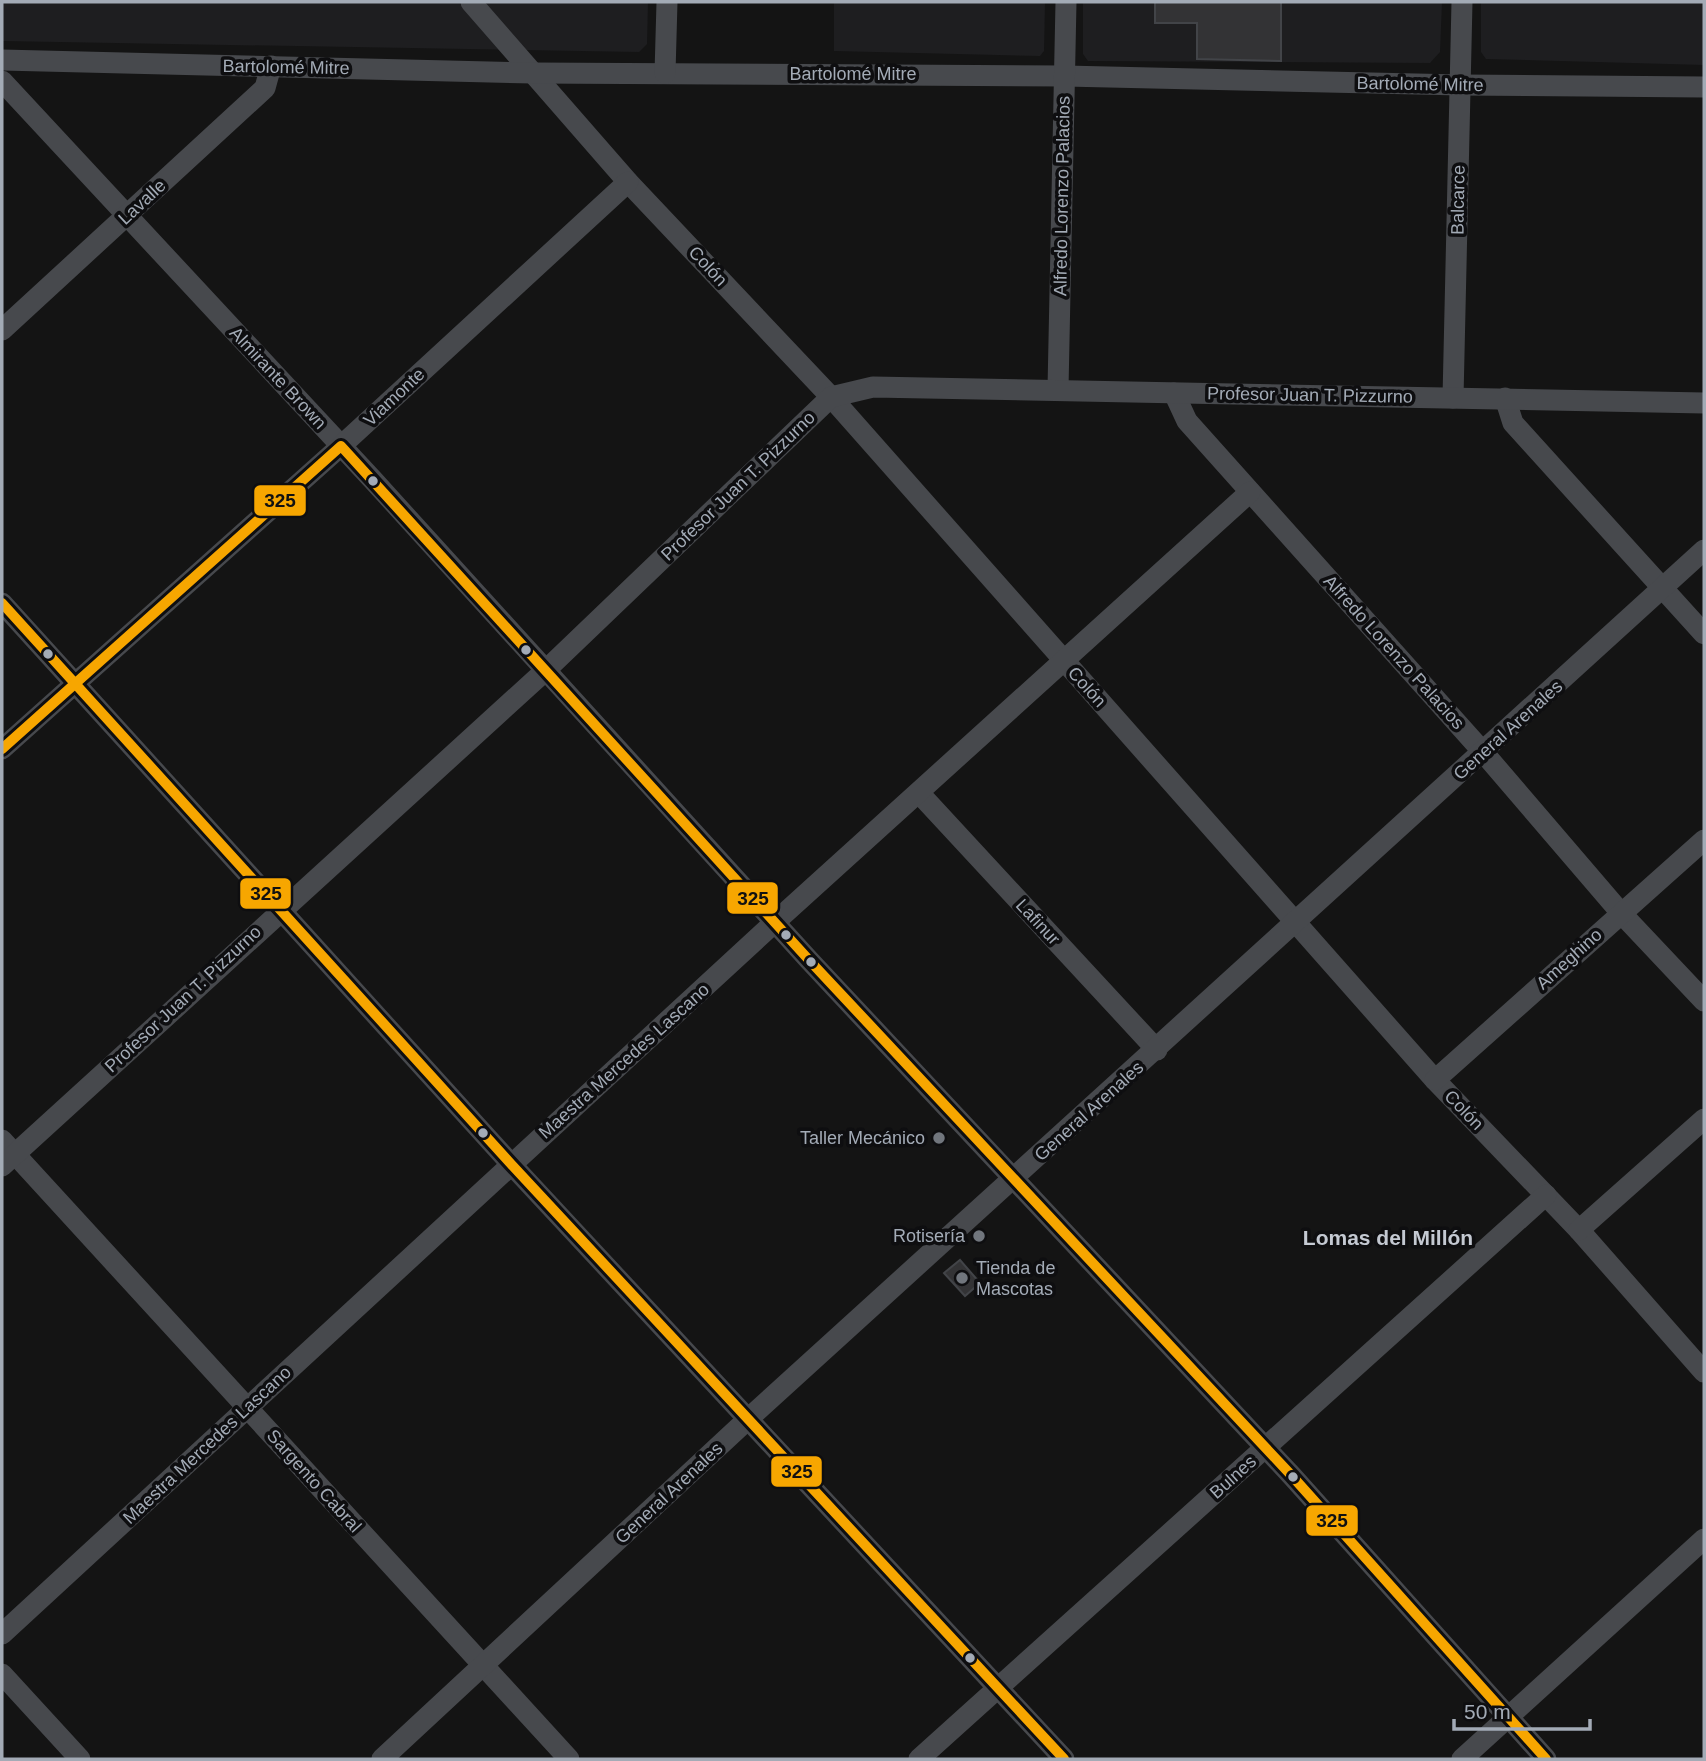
<svg xmlns="http://www.w3.org/2000/svg" width="1706" height="1761" viewBox="0 0 1706 1761" font-family="Arial,sans-serif">
  <rect width="100%" height="100%" fill="#141414"/>
  <g fill="#1e1e20">
    <polygon points="2,2 648,2 647,44 639,52 2,41"/>
    <polygon points="834,2 1045,2 1044,51 1040,56 834,51"/>
    <polygon points="1083,2 1442,2 1440,52 1430,63 1088,61 1083,54"/>
    <polygon points="1481,2 1704,2 1704,65 1486,59 1481,52"/>
  </g>
  <g fill="#333335" stroke="#424448" stroke-width="2">
    <polygon points="1155,2 1281,2 1281,61 1197,59 1197,23 1155,23"/>
    <polygon points="960,1260 980,1283 965,1296 944,1273"/>
  </g>
  <g fill="none" stroke-linecap="round" stroke-linejoin="round">
    <g stroke="#47494d" stroke-width="21">
      <polyline points="471,2 628,182 831,397 1435,1080 1579,1230 1704,1372"/>
      <polyline points="2,60 533,73 1065,76 1461,85 1704,87"/>
      <polyline points="665,73 667,2"/>
      <polyline points="2,81 373,480 809,960 1292,1476 1546,1759"/>
      <polyline points="2,330 265,88 271,66"/>
      <polyline points="1058,389 1066,2"/>
      <polyline points="1174,393 1187,421 1483,752 1621,913 1704,1001"/>
      <polyline points="1453,398 1462,2"/>
      <polyline points="1505,398 1513,423 1704,634"/>
      <polyline points="2,603 511,1164 1064,1759"/>
      <polyline points="2,749 341,446 628,182"/>
      <polyline points="920,794 1157,1050"/>
      <polyline points="1435,1080 1704,840"/>
      <polyline points="2,1140 569,1759"/>
      <polyline points="2,1166 546,670 831,397 873,387 1704,403"/>
      <polyline points="1579,1230 1704,1119"/>
      <polyline points="2,1634 775,922 1250,492"/>
      <polyline points="2,1674 80,1759"/>
      <polyline points="382,1759 748,1419 1704,550"/>
      <polyline points="919,1759 1546,1195"/>
      <polyline points="1462,1759 1704,1539"/>
    </g>
    <defs>
      <g id="bus-1">
        <polyline points="2,603 511,1164 1064,1759"/>
        <polyline points="2,749 341,446 809,960 1292,1476 1546,1759"/>
      </g>
    </defs>
    <use href="#bus-1" stroke="#0e0e10" stroke-width="16"/>
    <use href="#bus-1" stroke="#f7a600" stroke-width="10"/>
  </g>
  <g fill="#a3abb6" stroke="#0e0e10" stroke-width="2.5">
    <circle cx="373" cy="481" r="6"/>
    <circle cx="526" cy="650" r="6"/>
    <circle cx="48" cy="654" r="6"/>
    <circle cx="786" cy="935" r="6"/>
    <circle cx="811" cy="962" r="6"/>
    <circle cx="483" cy="1133" r="6"/>
    <circle cx="1293" cy="1477" r="6"/>
    <circle cx="970" cy="1658" r="6"/>
  </g>
  <g fill="#71767d" stroke="#0e0e10" stroke-width="2.5">
    <circle cx="939" cy="1138" r="7"/>
    <circle cx="979" cy="1236" r="7"/>
    <circle cx="962" cy="1278" r="7"/>
  </g>
  <g text-anchor="middle" dominant-baseline="central" stroke-width="7" stroke-linejoin="round" paint-order="stroke">
    <g font-size="18" fill="#a3abb6" stroke="#0e0e10">
      <text transform="translate(286 67) rotate(1)">Bartolomé Mitre</text>
      <text x="853" y="74">Bartolomé Mitre</text>
      <text transform="translate(1420 84) rotate(1)">Bartolomé Mitre</text>
      <text transform="translate(1062 196) rotate(-89)">Alfredo Lorenzo Palacios</text>
      <text transform="translate(1458 200) rotate(-89)">Balcarce</text>
      <text transform="translate(142 202) rotate(-43)">Lavalle</text>
      <text transform="translate(708 266) rotate(47)">Colón</text>
      <text transform="translate(278 378) rotate(47)">Almirante Brown</text>
      <text transform="translate(1310 395) rotate(1)">Profesor Juan T. Pizzurno</text>
      <text transform="translate(394 397) rotate(-43)">Viamonte</text>
      <text transform="translate(738 486) rotate(-44)">Profesor Juan T. Pizzurno</text>
      <text transform="translate(1394 652) rotate(48)">Alfredo Lorenzo Palacios</text>
      <text transform="translate(1087 687) rotate(48)">Colón</text>
      <text transform="translate(1508 730) rotate(-42)">General Arenales</text>
      <text transform="translate(1038 922) rotate(47)">Lafinur</text>
      <text transform="translate(1569 959) rotate(-42)">Ameghino</text>
      <text transform="translate(183 999) rotate(-43)">Profesor Juan T. Pizzurno</text>
      <text transform="translate(624 1061) rotate(-42)">Maestra Mercedes Lascano</text>
      <text transform="translate(1464 1110) rotate(46)">Colón</text>
      <text transform="translate(1089 1111) rotate(-42)">General Arenales</text>
      <text transform="translate(207 1445) rotate(-43)">Maestra Mercedes Lascano</text>
      <text transform="translate(1233 1477) rotate(-42)">Bulnes</text>
      <text transform="translate(314 1481) rotate(48)">Sargento Cabral</text>
      <text transform="translate(669 1493) rotate(-43)">General Arenales</text>
    </g>
    <g font-size="18" fill="#a3abb6" stroke="#0e0e10" text-anchor="end">
      <text x="925" y="1138">Taller Mecánico</text>
      <text x="965" y="1236">Rotisería</text>
      <text x="976" y="1268" text-anchor="start">Tienda de<tspan x="976" dy="21">Mascotas</tspan></text>
    </g>
    <g font-size="21" font-weight="bold" fill="#c4c9d2" stroke="#0e0e10">
      <text x="1388" y="1237">Lomas del Millón</text>
    </g>
  </g>
  <g stroke="#0e0e10" stroke-width="2.5">
    <rect x="253" y="484" width="54" height="33" rx="7" fill="#f7a600"/>
    <rect x="239" y="877" width="53" height="33" rx="7" fill="#f7a600"/>
    <rect x="726" y="881" width="53" height="34" rx="7" fill="#f7a600"/>
    <rect x="770" y="1455" width="53" height="33" rx="7" fill="#f7a600"/>
    <rect x="1305" y="1504" width="54" height="33" rx="7" fill="#f7a600"/>
  </g>
  <g font-size="19" text-anchor="middle" font-weight="bold" fill="#111">
    <text x="280" y="507">325</text>
    <text x="266" y="900">325</text>
    <text x="753" y="905">325</text>
    <text x="797" y="1478">325</text>
    <text x="1332" y="1527">325</text>
  </g>
  <rect width="1706" height="1761" fill="none" stroke="#a3abb6" stroke-width="7"/>
  <path d="M1454 1719v10h136v-10" fill="none" stroke="#a3abb6" stroke-width="3.5"/>
  <text x="1464" y="1719" font-size="21" fill="#a3abb6" stroke="#0e0e10" stroke-width="5" paint-order="stroke">50 m</text>
</svg>
